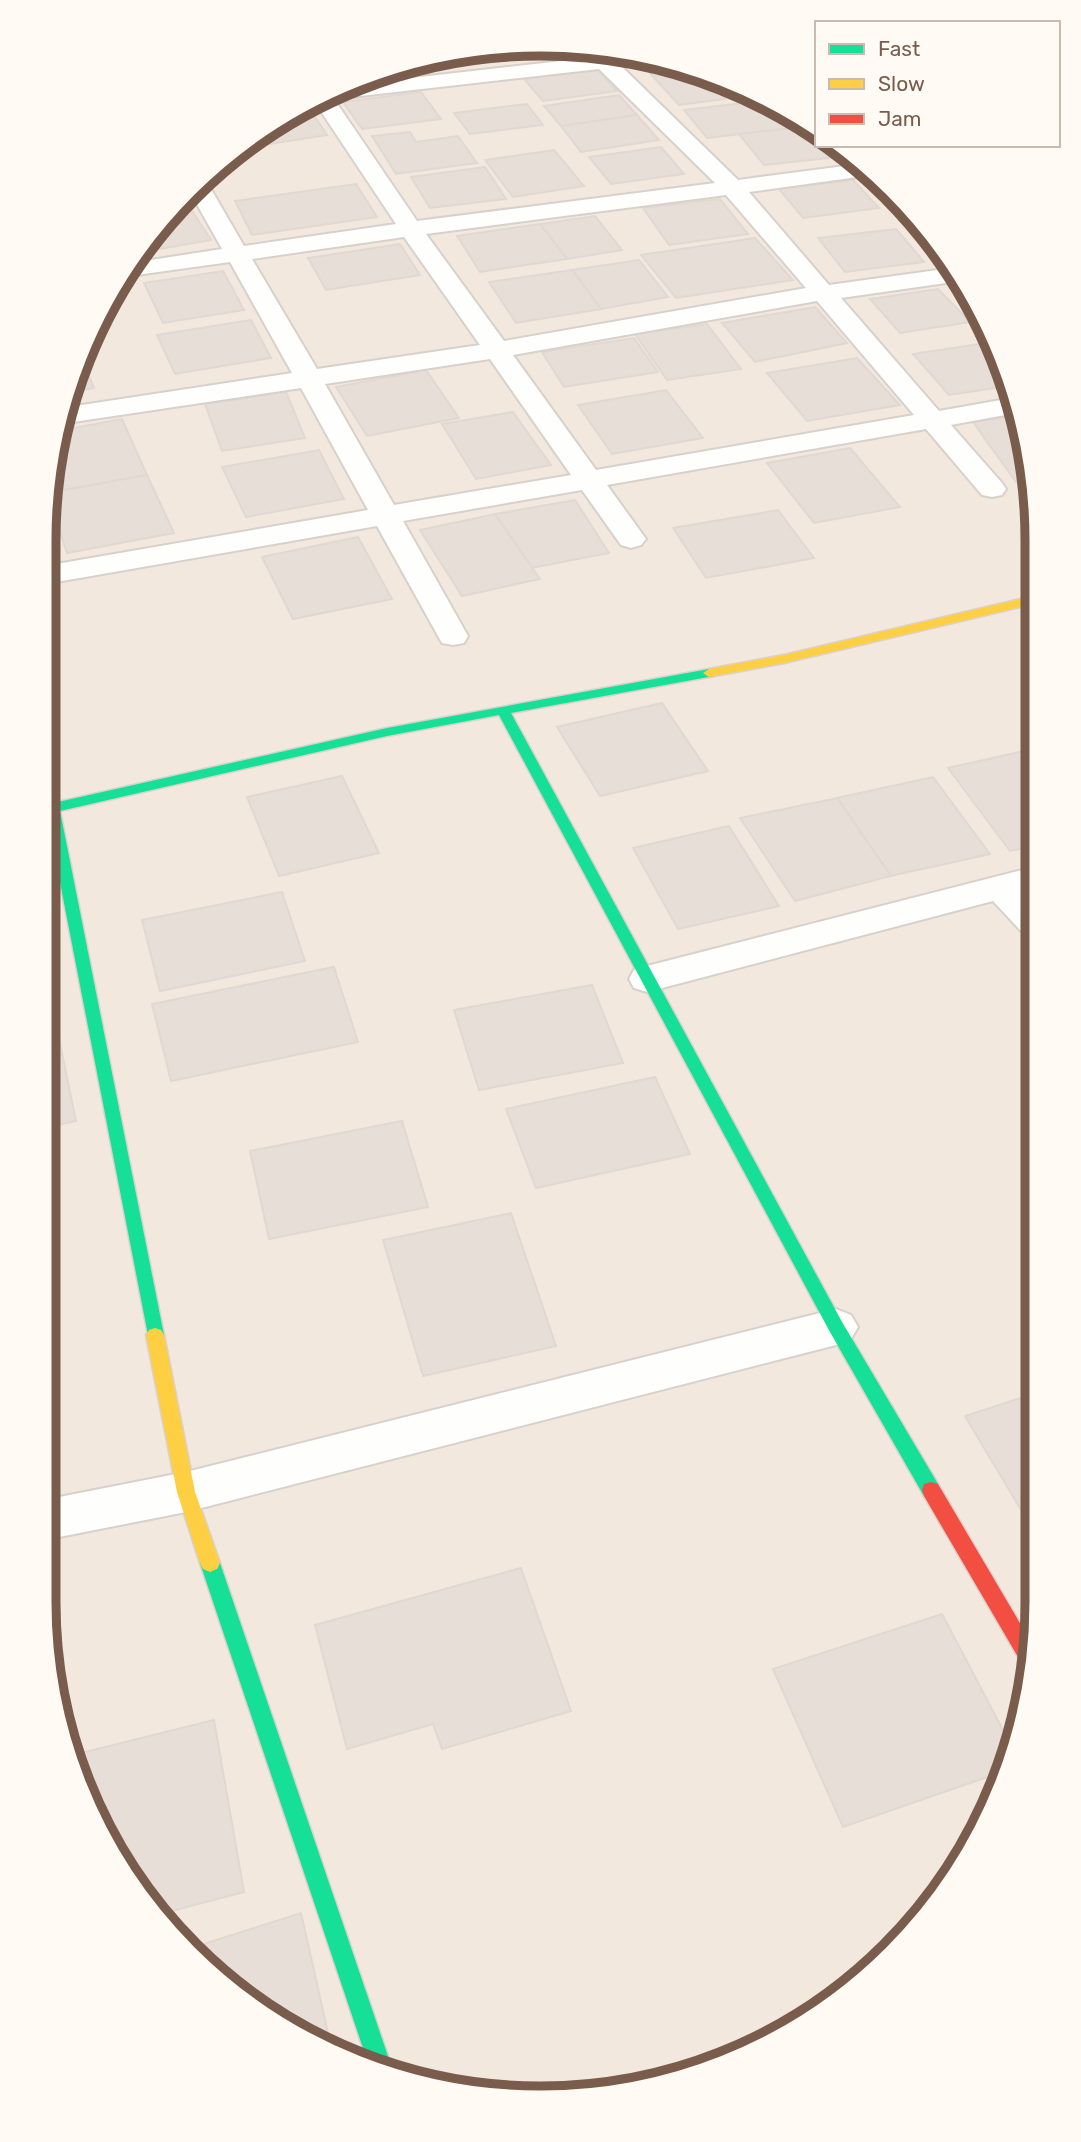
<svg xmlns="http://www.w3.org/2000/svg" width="1081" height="2142" viewBox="0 0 1081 2142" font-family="Rubik,sans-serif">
  <rect width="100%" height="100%" fill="#f9f5f0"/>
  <polygon fill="#f2e8de" points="573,45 669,61 760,95 817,130 817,145 843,147 935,238 1000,351 1033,476 1036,1634 1020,1730 986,1821 892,1952 761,2047 606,2094 443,2089 292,2031 213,1975 147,1904 70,1762 44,1601 45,508 61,412 95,321 146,238 213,167 292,111 380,70 475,48"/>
  <g fill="#e6ded7" stroke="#e2d8d2" stroke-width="2">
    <polygon points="682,66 700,72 725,99 679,105 647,70"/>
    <polygon points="597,69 617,91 543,101 524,79"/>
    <polygon points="720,80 756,93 736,96"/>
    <polygon points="421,92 441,119 362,129 343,102"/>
    <polygon points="619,95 637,115 561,126 544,106"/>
    <polygon points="768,100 810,126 707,138 684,110"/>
    <polygon points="306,104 327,135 270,144 263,131 292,111"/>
    <polygon points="527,104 543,125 470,134 454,113"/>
    <polygon points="637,115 659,140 581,152 561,126"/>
    <polygon points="810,126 817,132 817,145 829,145 839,157 764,165 739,134"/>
    <polygon points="263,131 270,144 239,148"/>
    <polygon points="410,132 416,142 458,136 477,163 396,174 372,136"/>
    <polygon points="661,147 684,174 611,184 589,157"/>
    <polygon points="554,150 584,186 513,197 485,160"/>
    <polygon points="485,167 506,199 430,208 411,177"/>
    <polygon points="853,180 879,208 803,218 779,189"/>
    <polygon points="356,184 377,217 252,235 235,201"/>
    <polygon points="720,199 748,234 669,245 643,208"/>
    <polygon points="185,200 211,240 137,253 146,238"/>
    <polygon points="595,216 622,250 567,259 540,224"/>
    <polygon points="540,224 567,259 480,272 457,236"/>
    <polygon points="896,229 924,262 845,272 818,238"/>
    <polygon points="755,238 793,280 676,298 641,255"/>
    <polygon points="400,244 420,275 326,290 308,258"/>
    <polygon points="639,260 668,297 601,309 572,270"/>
    <polygon points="572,270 601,309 516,323 489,282"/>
    <polygon points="223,271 244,310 163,323 144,283"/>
    <polygon points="938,289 970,322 900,333 870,299"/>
    <polygon points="815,307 847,343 755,362 722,323"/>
    <polygon points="251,320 271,358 175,374 157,335"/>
    <polygon points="707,324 741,369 667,380 635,334"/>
    <polygon points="634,338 658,372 564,387 542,352"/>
    <polygon points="986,343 1002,361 1009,386 949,395 913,354"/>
    <polygon points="81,358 94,388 68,393"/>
    <polygon points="857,358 900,405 807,421 767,373"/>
    <polygon points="426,370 459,418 367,436 336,387"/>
    <polygon points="666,390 703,438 612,454 578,405"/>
    <polygon points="286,392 305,438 222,451 205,404"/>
    <polygon points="513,412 551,465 476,479 442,424"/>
    <polygon points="1017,416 1033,478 1016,482 973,422"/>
    <polygon points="122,419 147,475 47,493 58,431"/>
    <polygon points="850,448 900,507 814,523 767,463"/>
    <polygon points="319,450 344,499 246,517 222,467"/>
    <polygon points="147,475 174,533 67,553 47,493"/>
    <polygon points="575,500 609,553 532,568 495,514"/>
    <polygon points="778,510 814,558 706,578 673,528"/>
    <polygon points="495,514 540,579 462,596 420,530"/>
    <polygon points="358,537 392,599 293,619 262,557"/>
    <polygon points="662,703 708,771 600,796 557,727"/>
    <polygon points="1033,749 1034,846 1010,851 948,768"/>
    <polygon points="342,776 379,853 279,876 247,797"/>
    <polygon points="933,777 990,854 891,876 837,798"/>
    <polygon points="837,798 891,876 795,901 740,818"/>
    <polygon points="729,826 779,906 678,929 633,848"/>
    <polygon points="282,892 305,961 160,991 142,920"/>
    <polygon points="334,967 358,1042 171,1081 152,1004"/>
    <polygon points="592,985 623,1063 479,1090 454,1010"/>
    <polygon points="59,1039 76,1121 44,1128 44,1042"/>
    <polygon points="655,1077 690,1154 536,1188 506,1109"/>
    <polygon points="402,1121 428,1207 269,1239 250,1151"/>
    <polygon points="511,1213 556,1346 423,1376 383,1240"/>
    <polygon points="1036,1393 1036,1535 965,1416"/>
    <polygon points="521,1568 571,1711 442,1749 433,1724 347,1749 315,1625"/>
    <polygon points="942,1614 1013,1749 1005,1771 843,1827 773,1669"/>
    <polygon points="214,1720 244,1892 157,1915 147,1904 69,1756"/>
    <polygon points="301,1913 331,2046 292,2031 213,1975 188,1949"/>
  </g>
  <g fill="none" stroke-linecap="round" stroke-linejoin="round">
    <defs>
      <g id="street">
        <path d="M581,46L604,50L609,55L625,53L657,59L648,63L621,66L738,180L860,164L872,175L749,192L829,285L952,268L960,281L841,298L939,411L1012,398L1016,413L951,425L1002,483L1006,489L1002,495L992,497L982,495L926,429L607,485L646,539L641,545L631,548L621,545L582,490L403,521L468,636L464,643L453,645L442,643L438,636L377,526L45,584V566L368,510L301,388L60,424L62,408L292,373L230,262L122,277L131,263L222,249L190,192L202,178L208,184L244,246L396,224L314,101L349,85L588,58ZM599,69L715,183L417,221L334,99ZM726,195L806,288L504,341L426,234ZM404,237L480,345L317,369L252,259ZM817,301L914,415L596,470L513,355ZM490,359L571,475L394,505L325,384Z"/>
        <polygon points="925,228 941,248 929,247 919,234"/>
        <polygon points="1034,867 1034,891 1026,893 1034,901 1034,934 1021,931 993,901 647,992 634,988 629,979 634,970 647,966"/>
        <polygon points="836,1309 851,1315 858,1327 851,1339 836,1345 186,1512 44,1540 44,1500 186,1472"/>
      </g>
      <g id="fast">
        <polygon points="709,669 714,670 714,676 511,713 842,1322 938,1484 940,1490 938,1496 931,1498 924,1496 830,1332 499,715 387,736 60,811 164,1335 161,1340 155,1342 149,1340 45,805 45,768 52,772 58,802 387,728"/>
        <polygon points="210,1554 217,1557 220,1563 391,2065 390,2069 367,2060 200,1563 203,1557"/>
      </g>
      <g id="slow">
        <polygon points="1033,596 1033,604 784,663 709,677 703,673 709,669 784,655"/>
        <polygon points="155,1328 161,1330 164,1335 195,1492 220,1563 217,1569 210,1572 203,1569 200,1563 177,1492 146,1335 149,1330"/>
      </g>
      <polygon id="jam" points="931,1482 938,1484 1034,1647 1030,1671 1025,1669 924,1496 922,1490 924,1484"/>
    </defs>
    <use href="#street" stroke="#d7d1cb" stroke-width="4"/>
    <use href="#fast" stroke="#d9d2cb" stroke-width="3"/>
    <use href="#slow" stroke="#d9d2cb" stroke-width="3"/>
    <use href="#jam" stroke="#d9d2cb" stroke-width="3"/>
    <use href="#street" fill="#fefefd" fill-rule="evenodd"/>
    <use href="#fast" fill="#16e098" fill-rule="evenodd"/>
    <use href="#slow" fill="#ffcf43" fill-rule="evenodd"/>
    <use href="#jam" fill="#f24e42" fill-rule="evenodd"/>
  </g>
  <path d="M0 0H1081V2142H0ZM540 56H541A484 484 0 0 1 1025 540V1602A484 484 0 0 1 541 2086H540A484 484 0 0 1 56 1602V540A484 484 0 0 1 540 56Z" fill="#fffaf3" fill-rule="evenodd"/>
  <path fill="none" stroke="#7a5c4d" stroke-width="9" d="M540 56H541A484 484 0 0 1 1025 540V1602A484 484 0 0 1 541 2086H540A484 484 0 0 1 56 1602V540A484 484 0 0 1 540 56Z"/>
  <rect x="815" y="21" width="245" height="126" fill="#fffaf3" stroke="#cabbb1" stroke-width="2"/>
  <rect x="829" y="44" width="35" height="10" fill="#16e098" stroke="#cabbb1" stroke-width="2"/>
  <text x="878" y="56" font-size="21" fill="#7a5c4d">Fast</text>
  <rect x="829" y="79" width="35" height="10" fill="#ffcf43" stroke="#cabbb1" stroke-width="2"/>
  <text x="878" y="91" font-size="21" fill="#7a5c4d">Slow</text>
  <rect x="829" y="114" width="35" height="10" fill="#f24e42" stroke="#cabbb1" stroke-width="2"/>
  <text x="878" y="126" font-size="21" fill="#7a5c4d">Jam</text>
</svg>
